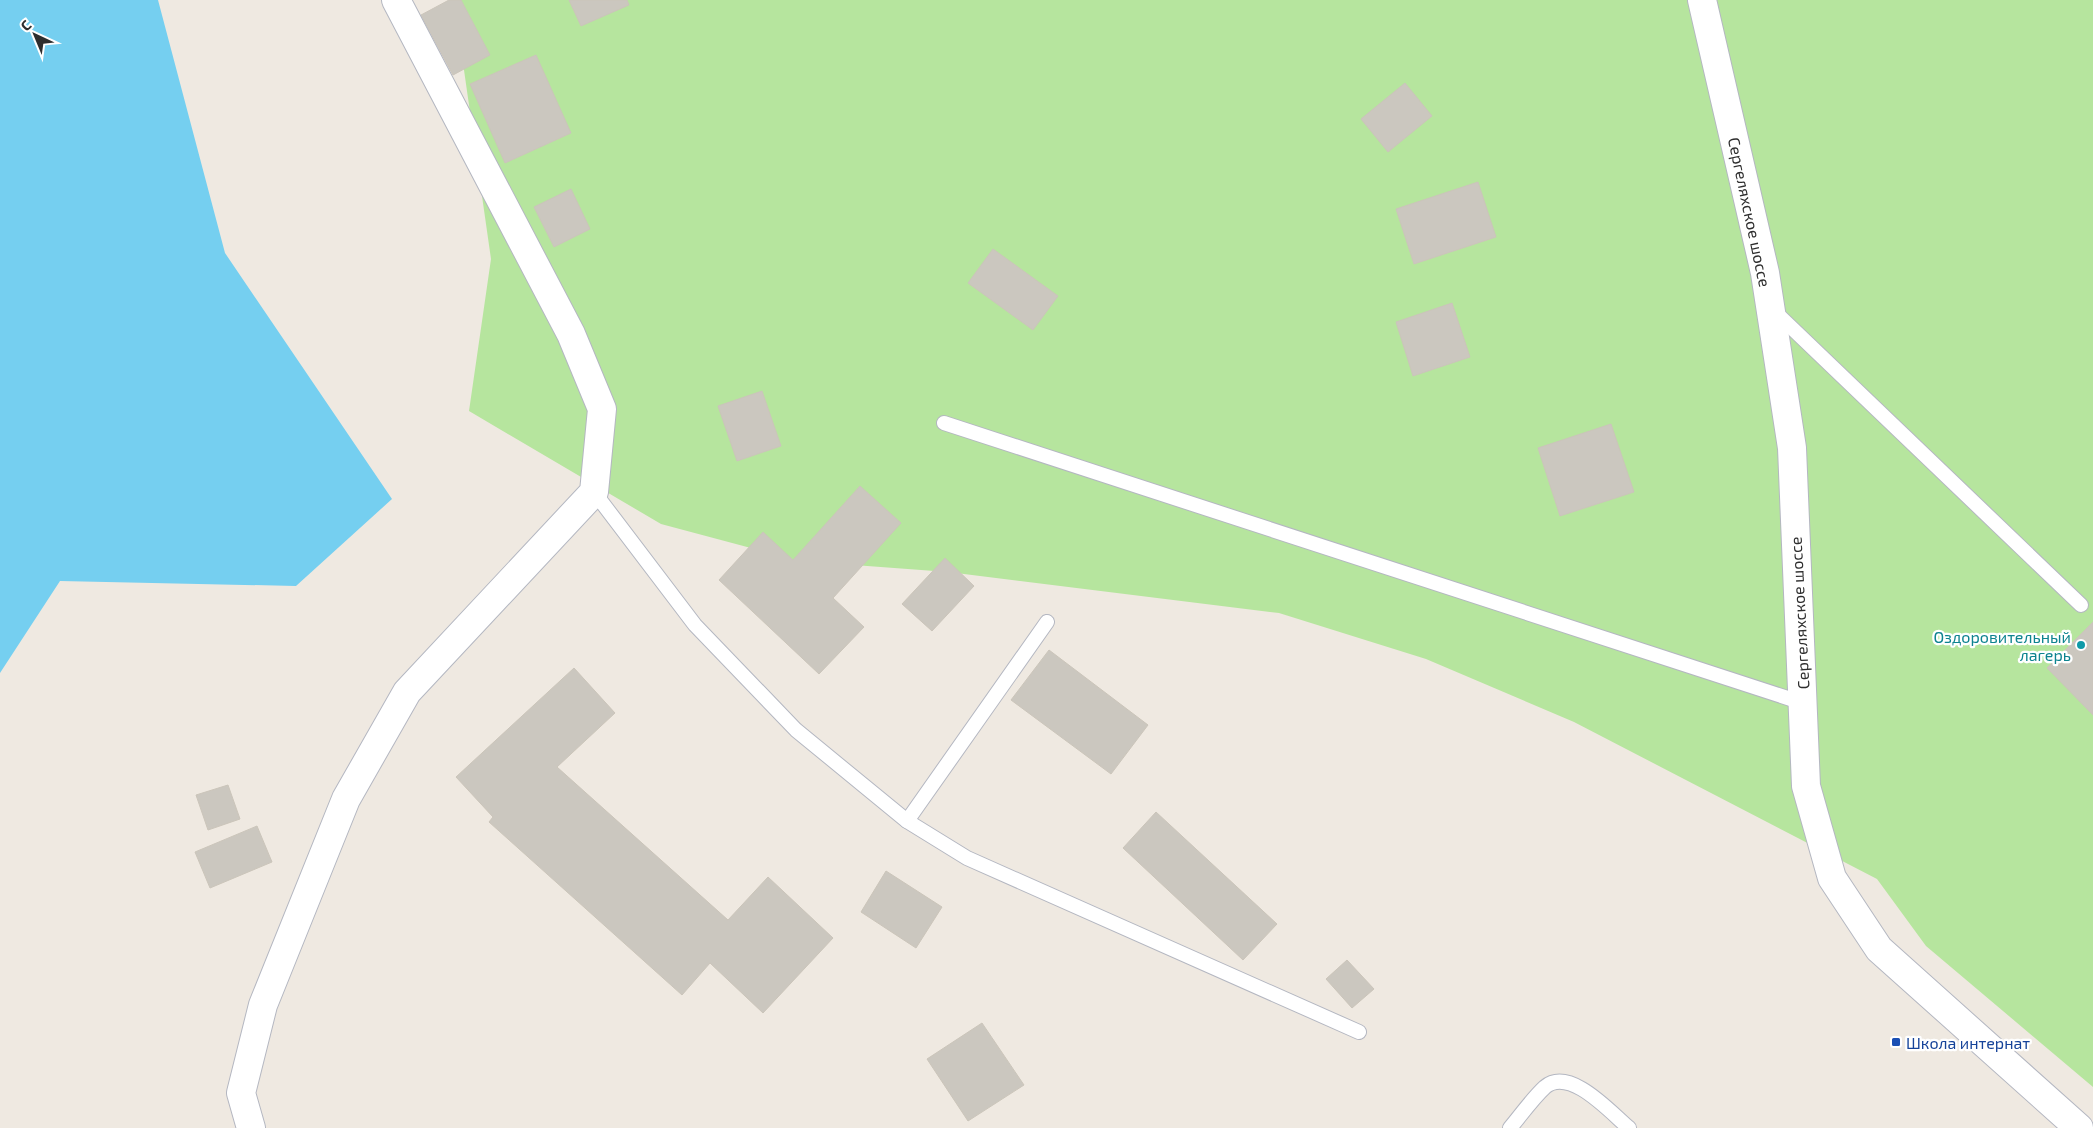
<svg xmlns="http://www.w3.org/2000/svg" width="2093" height="1128" viewBox="0 0 2093 1128" font-family="'Exo 2',sans-serif">
  <rect width="100%" height="100%" fill="#efe9e1"/>
  <polygon fill="#b6e59e" points="454,0 2093,0 2093,1087 1926,946 1877,879 1574,722 1426,659 1279,613 948,572 800,561 661,524 469,411 491,259"/>
  <polygon fill="#75cff0" points="0,0 158,0 225,253 392,499 296,586 60,581 0,673"/>
  <g fill="#cbc7bf" stroke="#cbc5ba">
    <polygon points="449,0 461,0 490,55 453,75 421,15"/>
    <polygon points="569,0 627,0 629,5 581,26"/>
    <polygon points="536,55 571,133 505,163 470,84"/>
    <polygon points="1405,83 1432,116 1388,152 1361,119"/>
    <polygon points="1478,182 1496,237 1414,264 1396,209"/>
    <polygon points="571,189 590,229 554,247 534,207"/>
    <polygon points="993,249 1058,296 1033,330 968,283"/>
    <polygon points="1452,303 1470,357 1413,376 1396,322"/>
    <polygon points="762,391 781,446 737,461 718,406"/>
    <polygon points="1611,424 1634,492 1560,516 1538,448"/>
    <polygon points="860,486 901,523 833,598 864,627 819,674 719,580 763,532 793,560"/>
    <polygon points="945,558 974,586 932,631 902,604"/>
    <polygon points="2093,622 2093,715 2047,668"/>
    <polygon points="1049,650 1148,725 1111,774 1011,700"/>
    <polygon points="574,668 615,713 557,767 728,920 768,877 833,938 763,1013 710,963 682,995 489,822 493,817 456,777"/>
    <polygon points="228,785 240,819 208,830 196,795"/>
    <polygon points="1156,812 1277,924 1243,960 1123,848"/>
    <polygon points="257,826 272,862 210,888 195,852"/>
    <polygon points="886,871 942,907 916,948 861,912"/>
    <polygon points="1347,960 1374,989 1352,1008 1326,979"/>
    <polygon points="982,1023 1024,1085 968,1121 927,1059"/>
  </g>
  <g fill="none" stroke-linecap="round" stroke-linejoin="round">
    <defs>
      <g id="lane">
        <polyline points="1773,310 2081,605"/>
        <polyline points="944,423 1803,703"/>
        <polyline points="594,492 695,625 796,730 907,821 967,858 1359,1032"/>
        <polyline points="907,821 1047,622"/>
        <path d="M1510,1128C1521,1115 1532,1099 1545,1087C1570,1066 1611,1113 1629,1128"/>
      </g>
      <polyline id="street" points="251,1128 241,1093 263,1005 346,799 407,692 594,492 602,409 571,334 396,0"/>
      <polyline id="secondary" points="1702,0 1765,273 1792,448 1806,786 1832,878 1879,949 2079,1128"/>
    </defs>
    <use href="#lane" stroke="#b4b7c1" stroke-width="16"/>
    <use href="#street" stroke="#b4b7c1" stroke-width="30"/>
    <use href="#secondary" stroke="#b4b7c1" stroke-width="30"/>
    <use href="#lane" stroke="#fff" stroke-width="14"/>
    <use href="#street" stroke="#fff" stroke-width="28"/>
    <use href="#secondary" stroke="#fff" stroke-width="28"/>
  </g>
  <circle fill="#0f9aa8" stroke="#fff" stroke-width="2" cx="2081" cy="645" r="5"/>
  <rect fill="#1a4fb4" stroke="#fff" stroke-width="2" x="1891" y="1037" width="10" height="10" rx="2.5"/>
  <g text-anchor="middle" dominant-baseline="central" stroke-width="4.5" stroke-linejoin="round" paint-order="stroke">
    <g font-size="16" fill="#2e2e2e" stroke="#fff">
      <text transform="translate(1750 212) rotate(78)">Сергеляхское шоссе</text>
      <text transform="translate(1799 613) rotate(-93)">Сергеляхское шоссе</text>
    </g>
    <g font-size="16" fill="#0d838f" stroke="#fff" text-anchor="end">
      <text x="2071" y="636">Оздоровительный<tspan x="2071" dy="18">лагерь</tspan></text>
    </g>
    <g font-size="16" fill="#164399" stroke="#fff" text-anchor="start">
      <text x="1906" y="1042">Школа интернат</text>
    </g>
  </g>
  <g transform="translate(35 35) rotate(316)" stroke="#ffffff" stroke-width="4" paint-order="stroke">
  <path d="M0-4L9 19L0 12L-9 19Z" fill="#2e2e2e"/>
  <text y="-8" font-size="14" font-weight="bold" text-anchor="middle" fill="#2e2e2e">С</text>
  </g>
</svg>
